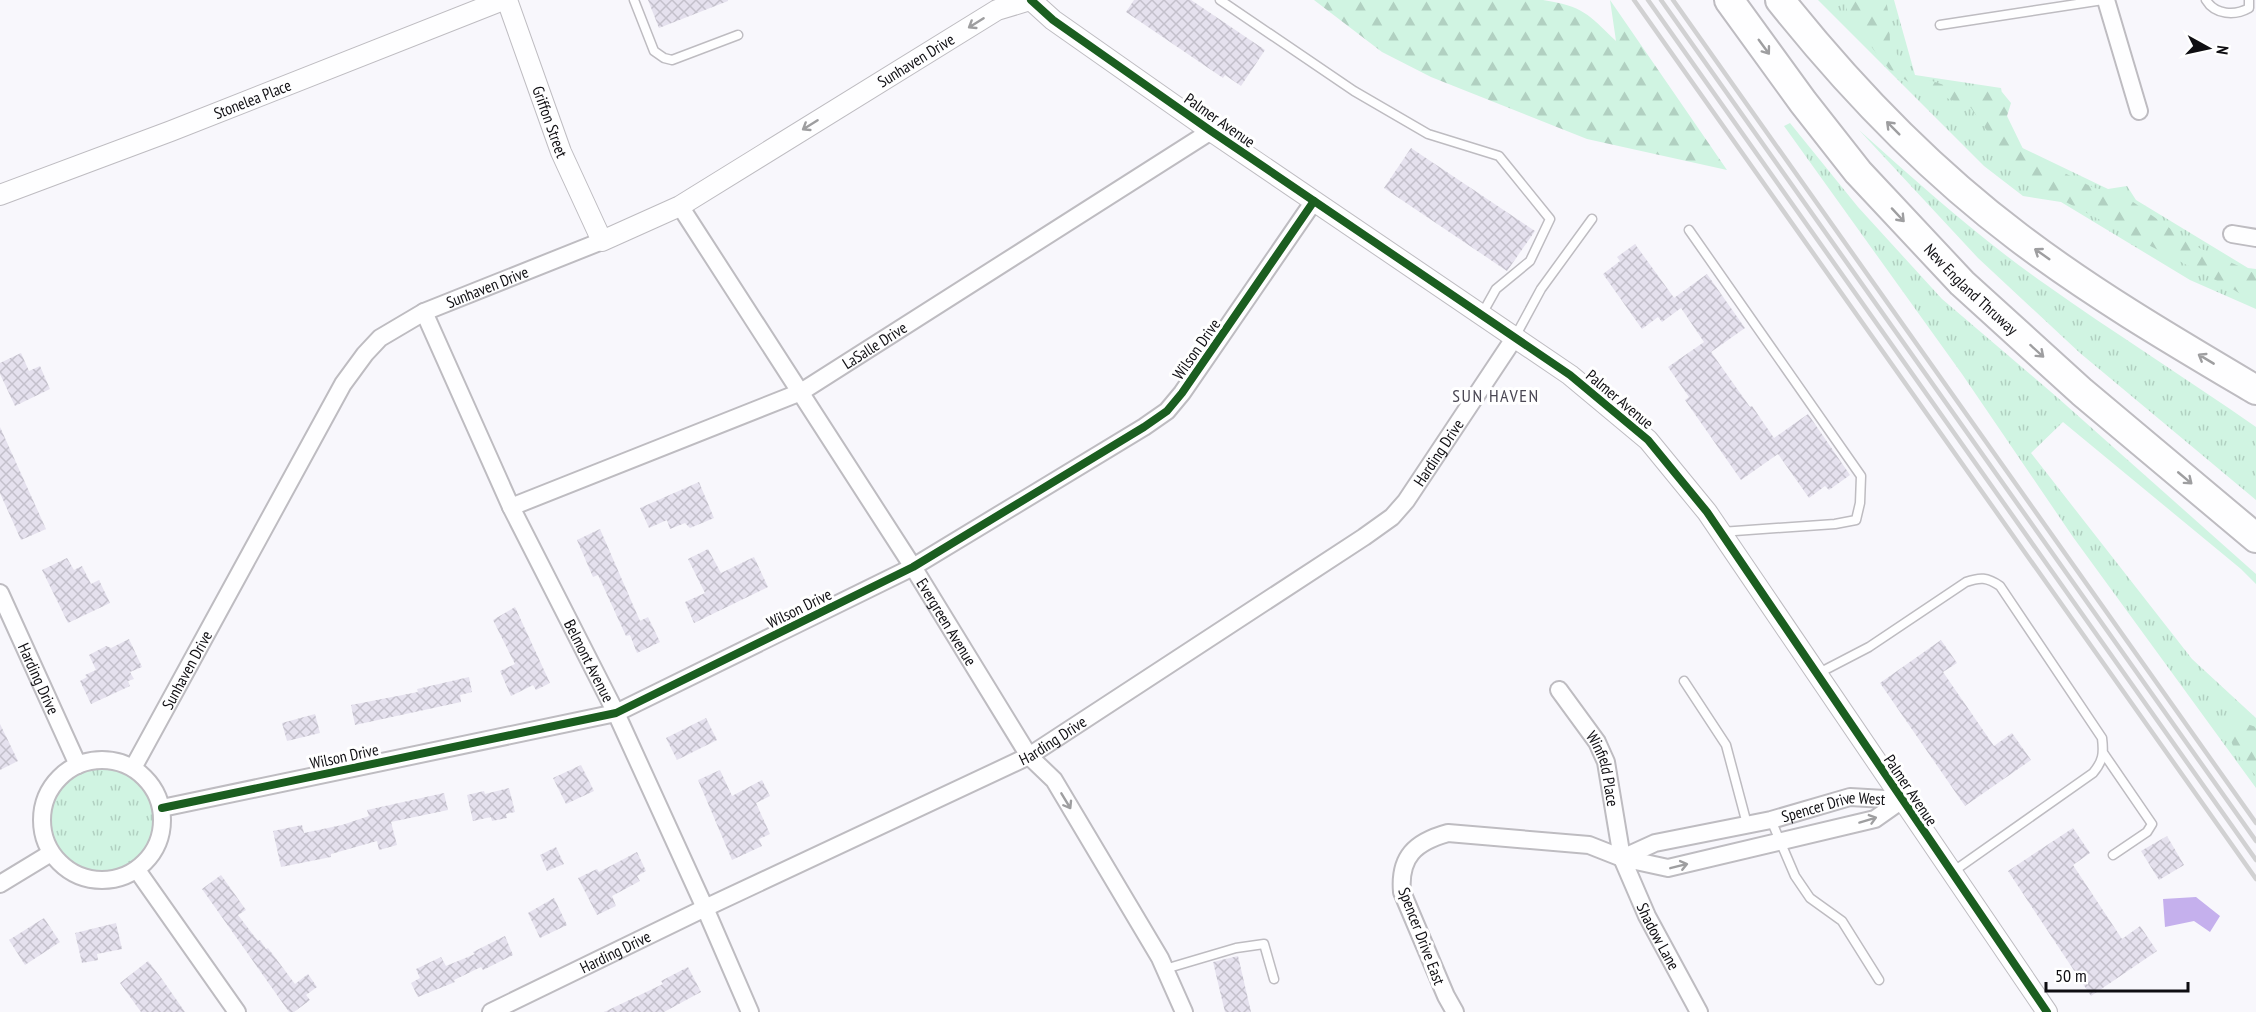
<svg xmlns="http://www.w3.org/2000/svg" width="2256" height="1012" viewBox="0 0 2256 1012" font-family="'PT Sans Narrow',sans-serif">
  <defs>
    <pattern id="grass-tufts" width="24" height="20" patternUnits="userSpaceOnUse" patternTransform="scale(1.5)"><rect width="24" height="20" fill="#d0f4e2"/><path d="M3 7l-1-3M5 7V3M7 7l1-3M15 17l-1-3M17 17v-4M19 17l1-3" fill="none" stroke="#b1d0c1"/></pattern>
    <pattern id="forest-firs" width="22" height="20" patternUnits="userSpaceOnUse" patternTransform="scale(1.5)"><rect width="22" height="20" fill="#d0f4e2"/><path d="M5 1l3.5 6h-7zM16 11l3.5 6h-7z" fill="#b1d0c1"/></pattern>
    <pattern id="building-cross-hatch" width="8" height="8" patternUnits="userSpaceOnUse" patternTransform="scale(1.5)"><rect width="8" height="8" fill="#e5e1ee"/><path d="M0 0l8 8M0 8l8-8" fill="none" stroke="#c3c0cb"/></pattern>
  </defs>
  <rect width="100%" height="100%" fill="#f8f7fc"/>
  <g fill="url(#grass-tufts)">
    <polygon points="1818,0 1894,0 1915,75 2001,88 2012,143 2108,189 2127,186 2136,200 2248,268 2256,269 2256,309 2190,280 2061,202 2023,196 1984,166"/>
    <polygon points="1790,123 1858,207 1942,299 2058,398 2256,574 2256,584 2241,569 2063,422 2031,453 2192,659 2256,718 2256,788 2073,537 1962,374 1784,126"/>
    <path d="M1859,130C1919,184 1979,238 2045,284C2114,333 2186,378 2256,427V500L2080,353L1978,258Z"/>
    <circle cx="104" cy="821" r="54"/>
  </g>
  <g fill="url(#forest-firs)">
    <path d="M1314,0H1543C1583,6 1588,14 1616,41L1610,0L1727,170L1587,139L1431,77L1382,52Z"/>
    <polygon points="1844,0 1886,0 1889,16 1890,42 1908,73 1947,86 2002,92 2011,103 2007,116 2025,153 2094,188 2119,192 2195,246 2256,274 2256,304 2231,288 2060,199 2031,179 1997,145 1971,108 1910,83 1889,69 1850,20"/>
    <polygon points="2235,720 2256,727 2256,776 2236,753 2228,734"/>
  </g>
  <polygon fill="#c5b0ed" points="2196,897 2220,916 2210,932 2194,921 2165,927 2163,899"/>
  <g fill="url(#building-cross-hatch)">
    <polygon points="648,0 728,0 728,1 659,28"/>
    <polygon points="1134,0 1191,0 1265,50 1241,86 1225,75 1223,78 1126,12"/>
    <polygon points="1411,148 1535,231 1507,271 1384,188"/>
    <polygon points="1635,244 1680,306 1674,298 1707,274 1745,328 1711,352 1750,407 1752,406 1774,438 1808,414 1850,475 1829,490 1825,486 1809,498 1778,454 1741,480 1685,400 1689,397 1668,367 1704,342 1681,308 1662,322 1658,317 1642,329 1603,274 1620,261 1617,257"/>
    <polygon points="21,353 29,371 40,366 50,389 15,406 0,374 0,363"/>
    <polygon points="0,427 46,529 21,540 0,493"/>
    <polygon points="699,482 714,518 690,528 685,523 670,529 667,520 649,528 640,508"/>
    <polygon points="600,529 640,621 648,617 660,642 637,653 630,635 626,636 598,575 593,577 577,540"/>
    <polygon points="708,549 721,573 754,557 768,587 694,623 685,602 705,593 688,559"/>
    <polygon points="67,558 74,570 82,566 91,584 99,580 110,603 68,623 42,570"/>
    <polygon points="515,607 550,683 536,690 533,685 511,696 500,671 515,664 493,620"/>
    <polygon points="129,639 142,667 130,672 134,679 128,681 130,686 91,704 80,681 87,677 85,675 96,670 89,655 106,646 111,648"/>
    <polygon points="1941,640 1957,663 1943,672 1994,746 2012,733 2031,760 1965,806 1880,683"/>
    <polygon points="469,677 472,692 460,695 461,702 355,725 351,705 418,692 417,689"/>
    <polygon points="315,714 320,733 287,741 282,723"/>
    <polygon points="706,718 717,740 677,760 666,738"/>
    <polygon points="0,724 18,761 0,770"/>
    <polygon points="581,765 594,791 566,804 553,778"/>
    <polygon points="720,770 732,796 762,780 770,796 756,803 770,834 759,839 762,846 732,860 698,780"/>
    <polygon points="509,788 515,812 506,814 507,818 492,821 491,817 473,821 467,795 484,791 485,794"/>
    <polygon points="444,793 448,810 391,822 397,845 379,850 377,841 331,854 331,857 281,867 273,831 302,825 304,833 342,825 369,816 367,810"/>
    <polygon points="2073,828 2090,853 2073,865 2122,939 2140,926 2157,951 2091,996 2008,871"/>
    <polygon points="2167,836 2184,865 2159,880 2141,851"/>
    <polygon points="556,847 564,864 547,871 540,855"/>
    <polygon points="637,852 646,871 637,876 640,881 612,896 616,906 597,915 578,878 597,869 599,872"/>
    <polygon points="221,875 246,910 238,915 258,941 260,940 266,949 268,948 295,984 308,974 317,987 306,995 310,1000 294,1012 289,1012 202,889"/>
    <polygon points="554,898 567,925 540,938 528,913"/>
    <polygon points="44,918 60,942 25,965 9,940"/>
    <polygon points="116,923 122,949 97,954 98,960 82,963 75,933"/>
    <polygon points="505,936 513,955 483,970 481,967 454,980 455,982 418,997 411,983 420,978 416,969 441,957 446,966 475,954 473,952"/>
    <polygon points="1238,956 1251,1012 1225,1012 1213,962"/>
    <polygon points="148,961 162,979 185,1012 141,1012 120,983"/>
    <polygon points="688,967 701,992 664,1012 604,1012 663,984 661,981"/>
  </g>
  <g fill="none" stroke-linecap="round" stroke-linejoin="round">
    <defs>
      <g id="service">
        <polyline points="634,0 654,51 664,58 672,60 738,35"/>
        <polyline points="1220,0 1354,91 1428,134 1499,156 1550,219 1530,261 1496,289 1482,314"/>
        <path d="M2206,0C2215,15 2235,16 2249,8V0"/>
        <polyline points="1940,25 2103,0"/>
        <polyline points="1689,230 1861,476 1860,503 1856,520 1835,524 1721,532"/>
        <polyline points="1515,337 1541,289 1592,219"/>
        <path d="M1817,674L1869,647L1966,582C1980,577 1987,577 2000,586L2102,738C2104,754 2103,761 2093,773L1951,873"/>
        <polyline points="1684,681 1726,745 1747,824"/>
        <polyline points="2104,754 2152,824 2147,832 2113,855"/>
        <polyline points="1771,820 1795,876 1810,898 1842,921 1879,980"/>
        <polyline points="1165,969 1236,948 1264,944 1274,979"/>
      </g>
      <g id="minor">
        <polyline points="2106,0 2139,111"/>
        <path id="s1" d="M680,206L913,567L1029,756L1054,780L1160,958L1184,1012"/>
        <polyline points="2232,234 2256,238"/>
        <path id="s2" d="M424,312L511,507L616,713L705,908L750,1012"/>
        <path id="s3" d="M511,507L801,392L1211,131"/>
        <path id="s4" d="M0,593L78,765"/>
        <path id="s5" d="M1559,690L1597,742L1606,762L1622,858L1647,916L1699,1012"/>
        <circle cx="102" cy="820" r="60"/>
        <path id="s6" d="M133,768L343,384L365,354L380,338L424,312L602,241"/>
        <polyline points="162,808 616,713 913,567 1144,427 1167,411 1182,393 1314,201"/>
        <path id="s7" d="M1622,858L1655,843L1771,820L1850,797L1902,800"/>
        <polyline points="137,870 237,1012"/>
        <polyline points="0,884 51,853"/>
        <path id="s8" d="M491,1012L705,908L1029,756L1364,537L1392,517L1406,501L1515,337"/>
        <path d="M1455,1012L1446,996L1402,892C1399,857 1415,842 1448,833L1589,845L1622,858L1668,868L1875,819L1902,800"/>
      </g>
      <g id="tertiary">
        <path id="s9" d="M507,0L561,152L602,241L680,206L997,10L1030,0"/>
        <polyline points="1031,0 1053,20 1211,131 1570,375 1648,440 1707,512 2047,1012"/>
        <path id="s10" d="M0,195L171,131L503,0"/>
      </g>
      <g id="motorway">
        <path id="s11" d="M1729,0L1803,102L1858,172L1962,283L2082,392L2256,538"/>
        <path d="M1780,0C1850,88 1928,169 2018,237C2093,294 2175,342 2256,390"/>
      </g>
    </defs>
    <use href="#service" stroke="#bebcc1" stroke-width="11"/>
    <use href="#minor" stroke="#bebcc1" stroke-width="20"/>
    <use href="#tertiary" stroke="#bebcc1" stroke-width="22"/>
    <use href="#motorway" stroke="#bebcc1" stroke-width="32"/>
    <use href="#service" stroke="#fefeff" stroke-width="8"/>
    <use href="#minor" stroke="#fefeff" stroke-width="16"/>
    <use href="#tertiary" stroke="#fefeff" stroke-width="20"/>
    <use href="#motorway" stroke="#fefeff" stroke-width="28"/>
    <g stroke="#d1d1d2" stroke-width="4.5">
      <polyline points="1634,0 2256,879"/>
      <polyline points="1648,0 2256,860"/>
      <polyline points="1661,0 2256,841"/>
      <polyline points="1673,0 2256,823"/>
    </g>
    <defs>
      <g id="cycleway">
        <polyline points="1031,0 1053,20 1211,131 1570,375 1648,440 1707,512 2047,1012"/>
        <polyline points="162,808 616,713 913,567 1144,427 1167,411 1182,393 1314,201"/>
      </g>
    </defs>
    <use href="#cycleway" stroke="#fff" stroke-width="11"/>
    <use href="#cycleway" stroke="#1b5e20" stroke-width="8"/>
  </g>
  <defs><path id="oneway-shaft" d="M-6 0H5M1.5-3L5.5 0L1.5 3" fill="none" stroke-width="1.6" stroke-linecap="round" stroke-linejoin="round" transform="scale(1.5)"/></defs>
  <g stroke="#9e9ea0">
    <use href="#oneway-shaft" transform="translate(976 23) rotate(148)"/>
    <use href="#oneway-shaft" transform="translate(1764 47) rotate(54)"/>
    <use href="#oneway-shaft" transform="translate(810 125) rotate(148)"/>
    <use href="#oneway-shaft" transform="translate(1893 128) rotate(-135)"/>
    <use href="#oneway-shaft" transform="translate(1898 215) rotate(47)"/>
    <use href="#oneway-shaft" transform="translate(2042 254) rotate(-145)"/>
    <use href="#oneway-shaft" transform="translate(2037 351) rotate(42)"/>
    <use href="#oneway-shaft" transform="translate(2206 359) rotate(-149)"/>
    <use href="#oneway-shaft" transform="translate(2185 478) rotate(40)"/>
    <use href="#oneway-shaft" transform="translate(1066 801) rotate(59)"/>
    <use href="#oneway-shaft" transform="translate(1868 820) rotate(-17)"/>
    <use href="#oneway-shaft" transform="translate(1679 866) rotate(-14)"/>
  </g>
  <g text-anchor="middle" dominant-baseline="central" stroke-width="6" stroke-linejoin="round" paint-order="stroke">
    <g font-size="16" fill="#0f0e12" stroke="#fff">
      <text stroke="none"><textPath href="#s9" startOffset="622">Sunhaven Drive</textPath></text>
      <text stroke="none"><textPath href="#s10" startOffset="270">Stonelea Place</textPath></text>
      <text transform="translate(1220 120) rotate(35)">Palmer Avenue</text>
      <text stroke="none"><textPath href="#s9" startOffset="129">Griffon Street</textPath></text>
      <text stroke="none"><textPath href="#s6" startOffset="616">Sunhaven Drive</textPath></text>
      <text stroke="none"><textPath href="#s11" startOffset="378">New England Thruway</textPath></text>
      <text stroke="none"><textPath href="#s3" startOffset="399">LaSalle Drive</textPath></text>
      <text transform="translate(1196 349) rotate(-55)">Wilson Drive</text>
      <text transform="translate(1620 399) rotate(40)">Palmer Avenue</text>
      <text stroke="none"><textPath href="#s8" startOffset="1110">Harding Drive</textPath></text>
      <text transform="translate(799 608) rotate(-26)">Wilson Drive</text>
      <text stroke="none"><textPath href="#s1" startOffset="494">Evergreen Avenue</textPath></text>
      <text stroke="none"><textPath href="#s2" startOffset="386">Belmont Avenue</textPath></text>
      <text stroke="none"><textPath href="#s6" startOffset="112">Sunhaven Drive</textPath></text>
      <text stroke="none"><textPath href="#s4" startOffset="94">Harding Drive</textPath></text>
      <text stroke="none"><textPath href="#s8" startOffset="624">Harding Drive</textPath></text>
      <text transform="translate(344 756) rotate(-12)">Wilson Drive</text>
      <text stroke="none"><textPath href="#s5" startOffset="92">Winfield Place</textPath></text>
      <text transform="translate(1911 790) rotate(56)">Palmer Avenue</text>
      <text stroke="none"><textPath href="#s7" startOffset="219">Spencer Drive West</textPath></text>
      <text transform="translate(1422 936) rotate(69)">Spencer Drive East</text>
      <text stroke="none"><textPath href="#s5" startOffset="270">Shadow Lane</textPath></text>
      <text stroke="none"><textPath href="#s8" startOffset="138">Harding Drive</textPath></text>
    </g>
    <g font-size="18" letter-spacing="1.5" fill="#4b4854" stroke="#fff">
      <text x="1496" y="395">SUN HAVEN</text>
    </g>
  </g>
  <g transform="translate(2208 48) rotate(98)" stroke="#ffffff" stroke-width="4.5" paint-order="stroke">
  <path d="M0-4.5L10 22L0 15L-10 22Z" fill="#0f0e12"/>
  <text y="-9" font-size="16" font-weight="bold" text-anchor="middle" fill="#0f0e12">N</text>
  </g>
  <path d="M2046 982v9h142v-9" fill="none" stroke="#0f0e12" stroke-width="3"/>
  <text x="2055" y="982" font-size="18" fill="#0f0e12" stroke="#ffffff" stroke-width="4.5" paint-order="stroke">50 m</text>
</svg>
